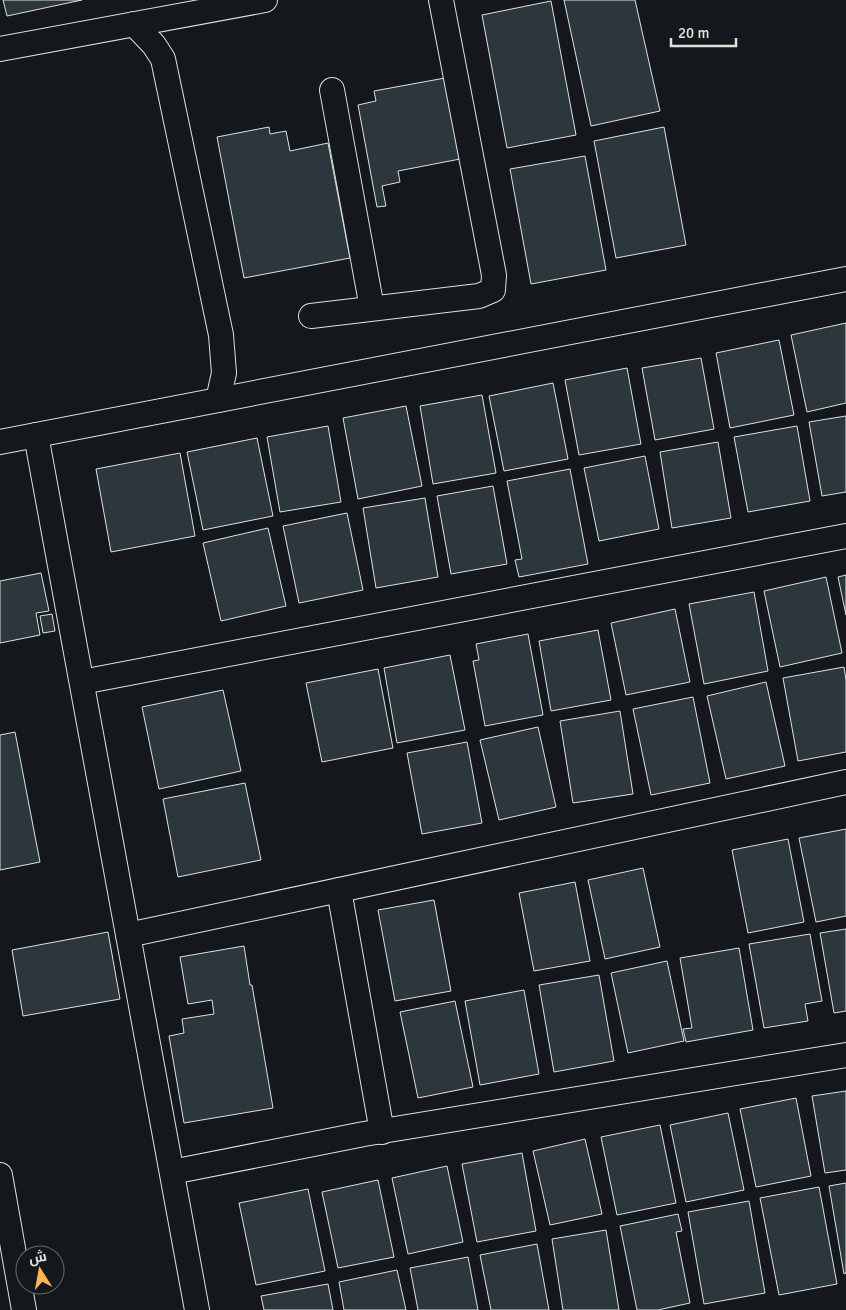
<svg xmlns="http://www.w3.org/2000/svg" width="846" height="1310" viewBox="0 0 846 1310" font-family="Signika,Cairo,sans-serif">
  <rect width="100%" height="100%" fill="#14181c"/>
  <g fill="#2c363c" stroke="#d8e6dc">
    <polygon points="3,0 82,0 7,16"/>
    <polygon points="564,0 635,0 660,111 591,126"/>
    <polygon points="551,1 576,135 507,148 482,15"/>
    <polygon points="445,78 460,159 398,171 400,182 382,186 386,206 377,207 358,105 376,101 374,91"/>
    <polygon points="269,127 270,134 286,131 290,151 328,143 350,258 244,278 217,137"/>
    <polygon points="664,127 686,245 616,258 594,141"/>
    <polygon points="585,156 606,270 531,284 510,169"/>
    <polygon points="846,323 846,403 807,412 791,335"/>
    <polygon points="779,340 794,415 730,428 716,353"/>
    <polygon points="701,358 714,429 655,440 642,368"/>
    <polygon points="627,368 641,444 579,455 565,380"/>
    <polygon points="553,383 568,459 504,471 489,396"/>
    <polygon points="482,395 496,473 433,484 420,406"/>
    <polygon points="406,406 422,486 358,499 343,418"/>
    <polygon points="846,416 846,492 822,496 809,422"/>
    <polygon points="328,426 341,502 280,512 267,437"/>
    <polygon points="797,426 810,501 748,512 734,437"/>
    <polygon points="257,438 273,516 203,530 187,452"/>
    <polygon points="718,442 731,518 672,528 660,452"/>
    <polygon points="180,453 195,536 111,552 96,469"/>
    <polygon points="645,456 659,529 599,541 584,468"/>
    <polygon points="570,469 588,564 519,577 515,560 522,559 507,481"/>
    <polygon points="493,486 507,564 451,574 437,496"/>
    <polygon points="425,498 438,577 376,588 363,508"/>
    <polygon points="347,513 363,590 299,603 283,526"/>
    <polygon points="268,528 286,606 221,621 203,543"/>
    <polygon points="41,573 49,611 36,613 40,635 0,643 0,581"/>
    <polygon points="846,575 846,615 838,577"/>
    <polygon points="826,577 842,653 780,667 764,591"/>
    <polygon points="754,592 768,671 704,684 689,604"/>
    <polygon points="675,609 690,682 626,695 611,623"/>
    <polygon points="52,614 55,631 43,633 40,616"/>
    <polygon points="598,630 611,700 551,711 539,641"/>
    <polygon points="528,634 543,715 485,726 473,661 479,660 476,644"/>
    <polygon points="450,655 465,730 397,743 384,668"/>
    <polygon points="844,667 846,680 846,752 798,761 783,678"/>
    <polygon points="378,669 393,748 322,762 306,683"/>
    <polygon points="766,682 785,766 726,779 707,696"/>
    <polygon points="223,690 241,771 159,789 142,707"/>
    <polygon points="693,697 710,783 651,795 633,709"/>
    <polygon points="620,711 633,794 573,803 560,721"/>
    <polygon points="538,727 556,807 499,820 480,740"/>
    <polygon points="15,732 40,862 0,870 0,735"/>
    <polygon points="467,742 482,823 422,834 407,753"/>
    <polygon points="245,783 261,860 178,877 163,799"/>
    <polygon points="846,829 846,916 816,922 799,838"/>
    <polygon points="788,839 804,922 748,933 732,850"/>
    <polygon points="643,868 660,947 605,959 588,880"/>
    <polygon points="575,882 590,961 534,971 519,893"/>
    <polygon points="434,900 451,991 395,1001 378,910"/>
    <polygon points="846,929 846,1011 834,1013 820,933"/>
    <polygon points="108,932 120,999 23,1016 12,950"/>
    <polygon points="810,934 822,1001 805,1004 808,1021 764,1028 749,944"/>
    <polygon points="244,946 250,985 252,985 273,1108 184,1123 169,1036 184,1033 182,1019 214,1014 212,1000 188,1004 180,957"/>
    <polygon points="739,948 753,1030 686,1042 683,1029 692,1028 680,958"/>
    <polygon points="667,961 684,1041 628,1053 611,973"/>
    <polygon points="599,975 614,1061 554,1072 539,985"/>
    <polygon points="524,990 539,1074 480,1085 465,1001"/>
    <polygon points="455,1001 473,1087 418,1098 400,1012"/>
    <polygon points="846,1091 846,1170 825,1173 812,1096"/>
    <polygon points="796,1098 811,1176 756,1187 740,1109"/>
    <polygon points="728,1113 744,1190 686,1202 670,1125"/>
    <polygon points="660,1125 676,1203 617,1215 601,1137"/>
    <polygon points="585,1139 602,1214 550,1225 533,1151"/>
    <polygon points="522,1153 536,1231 477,1242 462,1164"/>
    <polygon points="447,1166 463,1242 408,1254 392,1178"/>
    <polygon points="378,1180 394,1257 338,1268 322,1192"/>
    <polygon points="846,1183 846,1273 844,1274 829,1186"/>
    <polygon points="819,1187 837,1284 779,1295 760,1198"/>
    <polygon points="308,1189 325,1271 256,1285 239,1203"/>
    <polygon points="749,1201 765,1293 704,1304 688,1212"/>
    <polygon points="678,1214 682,1231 676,1232 690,1303 658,1310 637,1310 620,1226"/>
    <polygon points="606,1230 619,1310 563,1310 552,1239"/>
    <polygon points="537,1244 549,1310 491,1310 480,1255"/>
    <polygon points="468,1257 478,1310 418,1310 410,1268"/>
    <polygon points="397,1270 406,1310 344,1310 339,1282"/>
    <polygon points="328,1284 333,1310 264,1310 261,1296"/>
  </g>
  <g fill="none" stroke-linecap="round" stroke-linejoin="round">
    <defs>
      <g id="minor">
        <polyline points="134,24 154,45 163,59 221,335 224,373 218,400"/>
        <polyline points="0,49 265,0"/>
        <polyline points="332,90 372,308"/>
        <polyline points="311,316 479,296 493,290 494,275 441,0"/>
        <polyline points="36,435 197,1310"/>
        <polyline points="0,442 846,279"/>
        <polyline points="82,682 846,536"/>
        <polyline points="339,890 382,1132"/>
        <polyline points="128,935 846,782"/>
        <polyline points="172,1172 364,1134 846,1055"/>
        <polyline points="0,1175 24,1310"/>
      </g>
    </defs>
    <use href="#minor" stroke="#d8e6dc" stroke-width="26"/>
    <use href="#minor" stroke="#14181c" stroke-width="24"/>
  </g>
  <g transform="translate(40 1270) rotate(349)"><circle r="24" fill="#14181c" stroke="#626a69"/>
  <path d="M0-4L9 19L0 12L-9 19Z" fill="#ffb74d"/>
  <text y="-8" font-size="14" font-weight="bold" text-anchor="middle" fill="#d8e6dc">ش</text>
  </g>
  <path d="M671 38v8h65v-8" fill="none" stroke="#d8e6dc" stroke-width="2.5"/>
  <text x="678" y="38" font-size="15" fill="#d8e6dc" stroke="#14181c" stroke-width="4" paint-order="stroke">20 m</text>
</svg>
